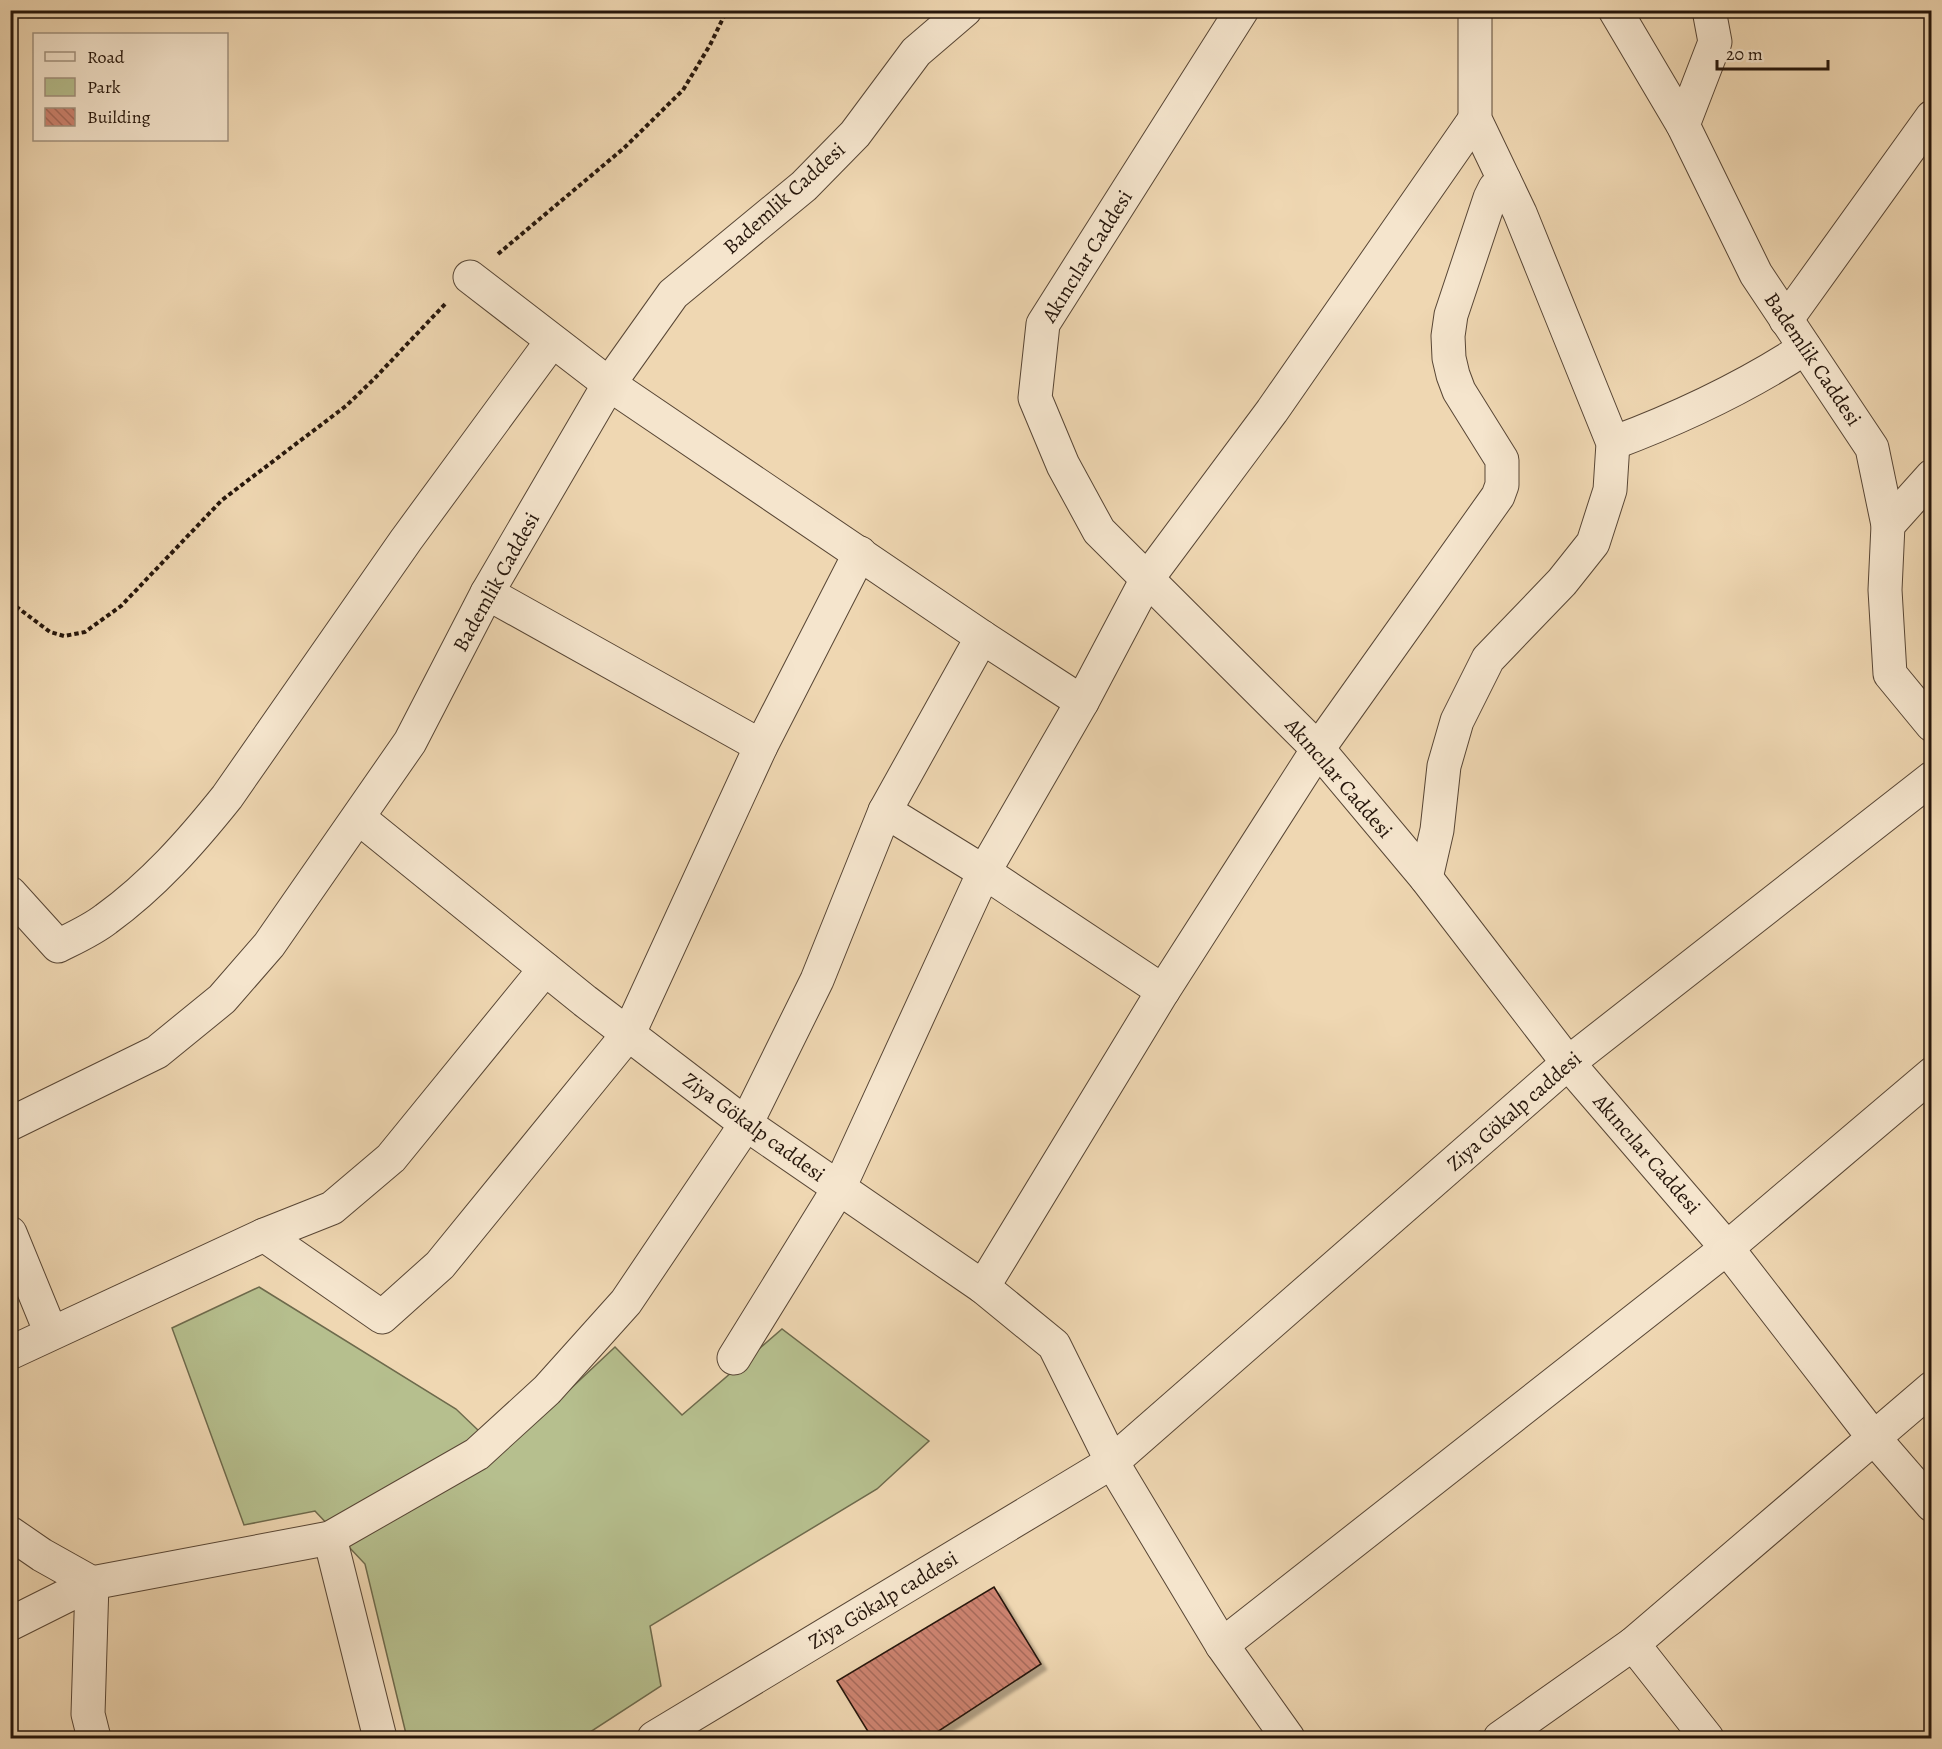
<svg xmlns="http://www.w3.org/2000/svg" width="1942" height="1749" viewBox="0 0 1942 1749" font-family="Alegreya,serif">
  <defs>
    <pattern id="building-back-hatch" width="6" height="6" patternUnits="userSpaceOnUse" patternTransform="scale(1.5)"><rect width="6" height="6" fill="#ce8471"/><path d="M-1 5l2 2M0 0l6 6M5-1l2 2" fill="none" stroke="#a76b5b"/></pattern>
    <filter id="shadow"><feDropShadow dx="5.5" dy="5.5" stdDeviation="1.5" flood-color="#0004"/></filter>
  </defs>
  <rect width="100%" height="100%" fill="#efd7b2"/>
  <filter id="stains"><feTurbulence type="fractalNoise" baseFrequency=".00333" numOctaves="4"/><feColorMatrix values="0 0 0 0 .2 0 0 0 0 .09 0 0 0 0 .02 0 0 0 .5 -.17"/></filter>
  <radialGradient id="worn" r=".72"><stop offset=".6" stop-color="#630" stop-opacity="0"/><stop offset="1" stop-color="#630" stop-opacity=".3"/></radialGradient>
  <polygon fill="#b6bf8e" stroke="#6e6a4c" stroke-width="1.5" points="259,1287 456,1409 502,1453 615,1347 682,1415 782,1329 929,1441 877,1489 650,1626 661,1686 581,1738 407,1738 365,1564 315,1511 244,1525 172,1328"/>
  <polygon fill="url(#building-back-hatch)" stroke="#26160b" stroke-width="1.5" filter="url(#shadow)" points="994,1587 1041,1664 928,1738 872,1738 837,1681"/>
  <g fill="none" stroke-linecap="round" stroke-linejoin="round">
    <defs>
      <g id="minor">
        <polyline points="1242,10 1043,324 1035,398 1063,465 1099,531 1318,749 1426,878 1568,1063 1727,1248 1874,1438 1932,1505"/>
        <polyline points="1615,10 1683,125 1756,274 1872,448 1888,525 1885,590 1890,674 1932,725"/>
        <polyline points="1683,125 1715,42 1709,10"/>
        <polyline points="470,277 609,384 982,637 1082,702"/>
        <polyline points="1786,320 1932,117"/>
        <path d="M1613,443C1680,418 1744,388 1805,348"/>
        <polyline points="1888,525 1932,476"/>
        <polyline points="487,593 761,746"/>
        <polyline points="885,811 984,872 1163,991"/>
        <polyline points="359,818 585,1001 746,1124 983,1287 1054,1345 1112,1462 1222,1645 1288,1738"/>
        <polyline points="1426,878 1437,830 1444,766 1457,721 1488,659 1562,582 1593,543 1610,490 1613,443 1520,213 1475,119 1475,10"/>
        <path d="M10,893L58,946C74,938 92,930 106,919C153,885 191,842 227,797L406,540L552,341"/>
        <polyline points="10,1124 157,1052 222,999 269,945 410,742 487,593 609,384 673,294 804,186 855,134 916,52 965,10"/>
        <polyline points="10,1233 51,1333"/>
        <polyline points="264,1235 382,1317 440,1265 629,1033 761,746 860,553"/>
        <polyline points="983,1287 1163,991 1318,749 1498,496 1502,485 1502,460 1459,391 1453,375 1449,358 1448,336 1451,315 1490,198 1495,188 1504,180"/>
        <polyline points="10,1353 264,1235 332,1208 391,1158 545,969"/>
        <polyline points="734,1358 839,1188 984,872 1082,702 1147,579 1272,411 1475,119"/>
        <polyline points="10,1533 42,1555 92,1583 88,1714 94,1738"/>
        <polyline points="330,1538 380,1738"/>
        <polyline points="10,1624 92,1583 330,1538 477,1454 547,1390 626,1302 746,1124 817,980 885,811 982,637"/>
        <polyline points="1633,1644 1707,1738"/>
        <polyline points="1222,1645 1727,1248 1932,1074"/>
        <polyline points="654,1738 1112,1462 1568,1063 1932,778"/>
        <polyline points="1500,1738 1633,1644 1932,1388"/>
      </g>
    </defs>
    <use href="#minor" stroke="#584635" stroke-width="35"/>
    <g stroke="#26160b" stroke-width="4" stroke-dasharray="4.5 3" stroke-linecap="butt">
      <polyline points="498,254 624,148 683,90 710,45 727,10"/>
      <polyline points="10,602 50,632 64,636 85,632 121,606 222,500 346,406 374,379 447,302"/>
    </g>
    <use href="#minor" stroke="#f5e5cd" stroke-width="33"/>
  </g>
  <g text-anchor="middle" dominant-baseline="central" stroke-width="5" stroke-linejoin="round" paint-order="stroke">
    <g font-size="21" fill="#26160b" stroke="#f5e5cd">
      <text transform="translate(784 198) rotate(-42)">Bademlik Caddesi</text>
      <text transform="translate(1087 256) rotate(-58)">Akıncılar Caddesi</text>
      <text transform="translate(1813 359) rotate(56)">Bademlik Caddesi</text>
      <text transform="translate(496 582) rotate(-61)">Bademlik Caddesi</text>
      <text transform="translate(1339 778) rotate(49)">Akıncılar Caddesi</text>
      <text transform="translate(1514 1111) rotate(-41)">Ziya Gökalp caddesi</text>
      <text transform="translate(754 1127) rotate(36)">Ziya Gökalp caddesi</text>
      <text transform="translate(1647 1154) rotate(49)">Akıncılar Caddesi</text>
      <text transform="translate(883 1600) rotate(-31)">Ziya Gökalp caddesi</text>
    </g>
  </g>
  <rect width="1942" height="1749" fill="none" stroke="#efd7b2" stroke-width="36"/>
  <rect x="12" y="12" width="1918" height="1725" fill="none" stroke="#26160b" stroke-width="3"/>
  <rect x="18" y="18" width="1906" height="1713" fill="none" stroke="#26160b" stroke-width="1.5"/>
  <rect x="33" y="33" width="195" height="108" fill="#f5e5cd" stroke="#a2927f" stroke-width="1.5"/>
  <rect x="45" y="52" width="30" height="9" fill="#f5e5cd" stroke="#a2927f" stroke-width="1.5"/>
  <text x="87" y="63" font-size="18" fill="#26160b">Road</text>
  <rect x="45" y="78" width="30" height="18" fill="#b6bf8e" stroke="#a2927f" stroke-width="1.5"/>
  <text x="87" y="93" font-size="18" fill="#26160b">Park</text>
  <rect x="45" y="108" width="30" height="18" fill="url(#building-back-hatch)" stroke="#a2927f" stroke-width="1.5"/>
  <text x="87" y="123" font-size="18" fill="#26160b">Building</text>
  <path d="M1717 60v9h111v-9" fill="none" stroke="#26160b" stroke-width="3"/>
  <text x="1726" y="60" font-size="18" fill="#26160b" stroke="#f5e5cd" stroke-width="4.5" paint-order="stroke">20 m</text>
  <rect width="100%" height="100%" filter="url(#stains)"/>
  <rect width="100%" height="100%" fill="url(#worn)"/>
</svg>
